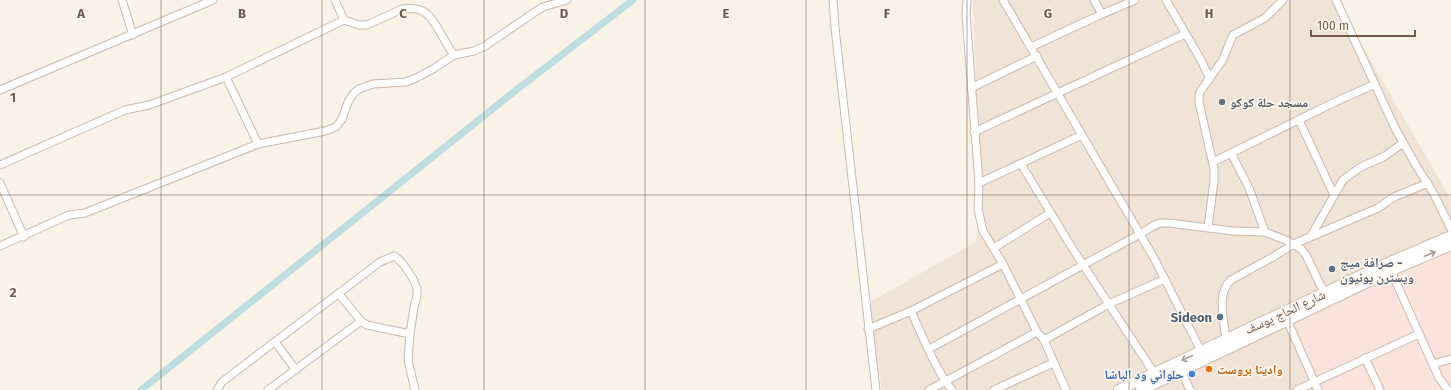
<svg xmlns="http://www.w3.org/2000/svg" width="1451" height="390" viewBox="0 0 1451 390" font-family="'Fira Sans','Noto Naskh Arabic',sans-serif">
  <rect width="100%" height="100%" fill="#faf2e7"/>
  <polygon fill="#f1e3d6" points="973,0 1336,0 1449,196 1451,197 1451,390 882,390 877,361 870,302 976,242 983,185 977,110"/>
  <polygon fill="#f9e3db" points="1451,250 1451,390 1323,390 1295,322"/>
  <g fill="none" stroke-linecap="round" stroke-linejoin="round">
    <polyline stroke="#bddee2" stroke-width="7" points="141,390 515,91 633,0"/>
    <defs>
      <g id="street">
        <polyline points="122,0 133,35"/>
        <path d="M335,0L344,20L359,25H367L402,9C410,8 420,9 426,13C437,22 445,44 454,55"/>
        <polyline points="833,0 835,28 876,390"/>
        <polyline points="967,0 966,15 979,183 978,209 983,231 1003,264 1037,332 1044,340 1066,390"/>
        <polyline points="1003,0 1154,258 1201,351"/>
        <polyline points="1094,0 1102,14"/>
        <polyline points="1166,0 1201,60 1210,79"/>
        <polyline points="1336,0 1395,128 1417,167 1434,194 1451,229"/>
        <polyline points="1031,47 1102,14 1135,0"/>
        <polyline points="226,77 344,20"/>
        <polyline points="971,88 1037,56"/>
        <polyline points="0,90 213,0"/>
        <polyline points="1299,120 1334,195"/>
        <polyline points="974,132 1185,34"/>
        <polyline points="1231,153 1249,188 1265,232"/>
        <polyline points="1213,162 1335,102 1375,84"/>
        <polyline points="1021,164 1074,251 1154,373"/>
        <polyline points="0,165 125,110 149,105 226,77 258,144"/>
        <polyline points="0,183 24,237"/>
        <polyline points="979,183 1082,135"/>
        <polyline points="1208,227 1214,181 1214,169 1199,102 1199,96 1200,92 1222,61 1233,35 1265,18 1283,0"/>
        <polyline points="1311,236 1343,180 1359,168 1385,156 1403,143"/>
        <polyline points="0,246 69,215 85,213 258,144 325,131 336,127 342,119 348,102 354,93 359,89 373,84 406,82 416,78 433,69 454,55 474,51 485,46 535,12 543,7 567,0"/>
        <polyline points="994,248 1050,213"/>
        <polyline points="1391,271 1439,378 1448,390"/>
        <polyline points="339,294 361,321 367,325 410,334"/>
        <path d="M911,311C923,337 934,367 952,390"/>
        <polyline points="1287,320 1318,390"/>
        <polyline points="868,329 911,311 1003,264"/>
        <path d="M1226,339C1224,322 1216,292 1231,280L1271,258L1294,244L1378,208L1394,197L1428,183"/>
        <polyline points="1044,340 1109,304 1165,279"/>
        <polyline points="275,342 296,370"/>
        <polyline points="929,349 1140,234 1153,226 1160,223 1169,223 1233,231 1265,232 1288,241 1301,249 1306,255 1326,297"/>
        <polyline points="1365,358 1380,390"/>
        <polyline points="1433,364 1451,359"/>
        <polyline points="1181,371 1190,390"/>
        <polyline points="217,390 222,382 380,262 394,256 397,258 403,264 412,277 417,288 417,296 414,307 410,334 408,360 415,390"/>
        <polyline points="268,390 361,321"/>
        <polyline points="929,390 1037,332"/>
        <polyline points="994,390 1053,363"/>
        <polyline points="1297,390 1419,334"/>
      </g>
      <g id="secondary">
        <polyline points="1119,390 1381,266 1451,236"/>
        <polyline points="1141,390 1397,268 1451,245"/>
      </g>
    </defs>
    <use href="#street" stroke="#cbb9ae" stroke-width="9"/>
    <use href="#secondary" stroke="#cfbbae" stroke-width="12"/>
    <use href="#street" stroke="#fff" stroke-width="7"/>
    <use href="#secondary" stroke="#fff" stroke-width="10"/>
  </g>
  <defs><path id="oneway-shaft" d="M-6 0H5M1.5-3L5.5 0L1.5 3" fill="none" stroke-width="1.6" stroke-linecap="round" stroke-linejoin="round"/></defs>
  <g stroke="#aa9b95">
    <use href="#oneway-shaft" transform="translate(1430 254) rotate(-23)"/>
    <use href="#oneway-shaft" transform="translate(1187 358) rotate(155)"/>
  </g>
  <path fill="none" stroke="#71594e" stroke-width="1" stroke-opacity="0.55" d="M161,0V390M322,0V390M484,0V390M645,0V390M806,0V390M967,0V390M1129,0V390M1290,0V390M0,195H1451"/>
  <circle fill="#6b7280" stroke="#fdf6ed" stroke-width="1.5" cx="1222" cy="102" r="4"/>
  <g fill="#5c6f8a" stroke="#fdf6ed" stroke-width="1.5">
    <circle cx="1332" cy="269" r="4"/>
    <circle cx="1220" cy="317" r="4"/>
  </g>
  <circle fill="#e8710a" stroke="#fdf6ed" stroke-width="1.5" cx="1209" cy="369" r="4"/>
  <circle fill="#3f7fe0" stroke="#fdf6ed" stroke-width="1.5" cx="1192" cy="374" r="4"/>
  <g text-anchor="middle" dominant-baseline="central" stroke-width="3.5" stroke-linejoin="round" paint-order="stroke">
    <g font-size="13" font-weight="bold" fill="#5b616d" stroke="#fdf6ed" text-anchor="start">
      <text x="1230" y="102">مسجد حلة كوكو</text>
    </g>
    <g font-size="13" font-weight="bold" fill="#4e5e75" stroke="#fdf6ed" text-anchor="start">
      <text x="1340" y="262">صرافة ميج -<tspan x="1340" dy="15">ويسترن يونيون</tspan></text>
      <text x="1212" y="317" text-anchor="end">Sideon</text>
    </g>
    <g font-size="13" fill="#71594e" stroke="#fdf6ed">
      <text transform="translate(1285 312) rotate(-25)">شارع الحاج يوسف</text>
    </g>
    <g font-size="13" font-weight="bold" fill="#c56008" stroke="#fdf6ed" text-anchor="start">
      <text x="1217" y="369">وادينا بروست</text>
    </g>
    <g font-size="13" font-weight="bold" fill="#366cbe" stroke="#fdf6ed" text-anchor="end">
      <text x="1184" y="374">حلواني ود الباشا</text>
    </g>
  </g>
  <g font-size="13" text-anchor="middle" font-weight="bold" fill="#71594e" stroke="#fdf6ed" stroke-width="3.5" stroke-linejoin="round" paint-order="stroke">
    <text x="81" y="18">A</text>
    <text x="242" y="18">B</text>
    <text x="403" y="18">C</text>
    <text x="564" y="18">D</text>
    <text x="726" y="18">E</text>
    <text x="887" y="18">F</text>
    <text x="1048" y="18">G</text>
    <text x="1209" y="18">H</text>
    <text x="13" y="102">1</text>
    <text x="13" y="297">2</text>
  </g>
  <path d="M1311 30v6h104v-6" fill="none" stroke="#71594e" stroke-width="2"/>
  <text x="1317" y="30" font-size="12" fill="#71594e" stroke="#fdf6ed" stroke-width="3" paint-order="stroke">100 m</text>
</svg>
